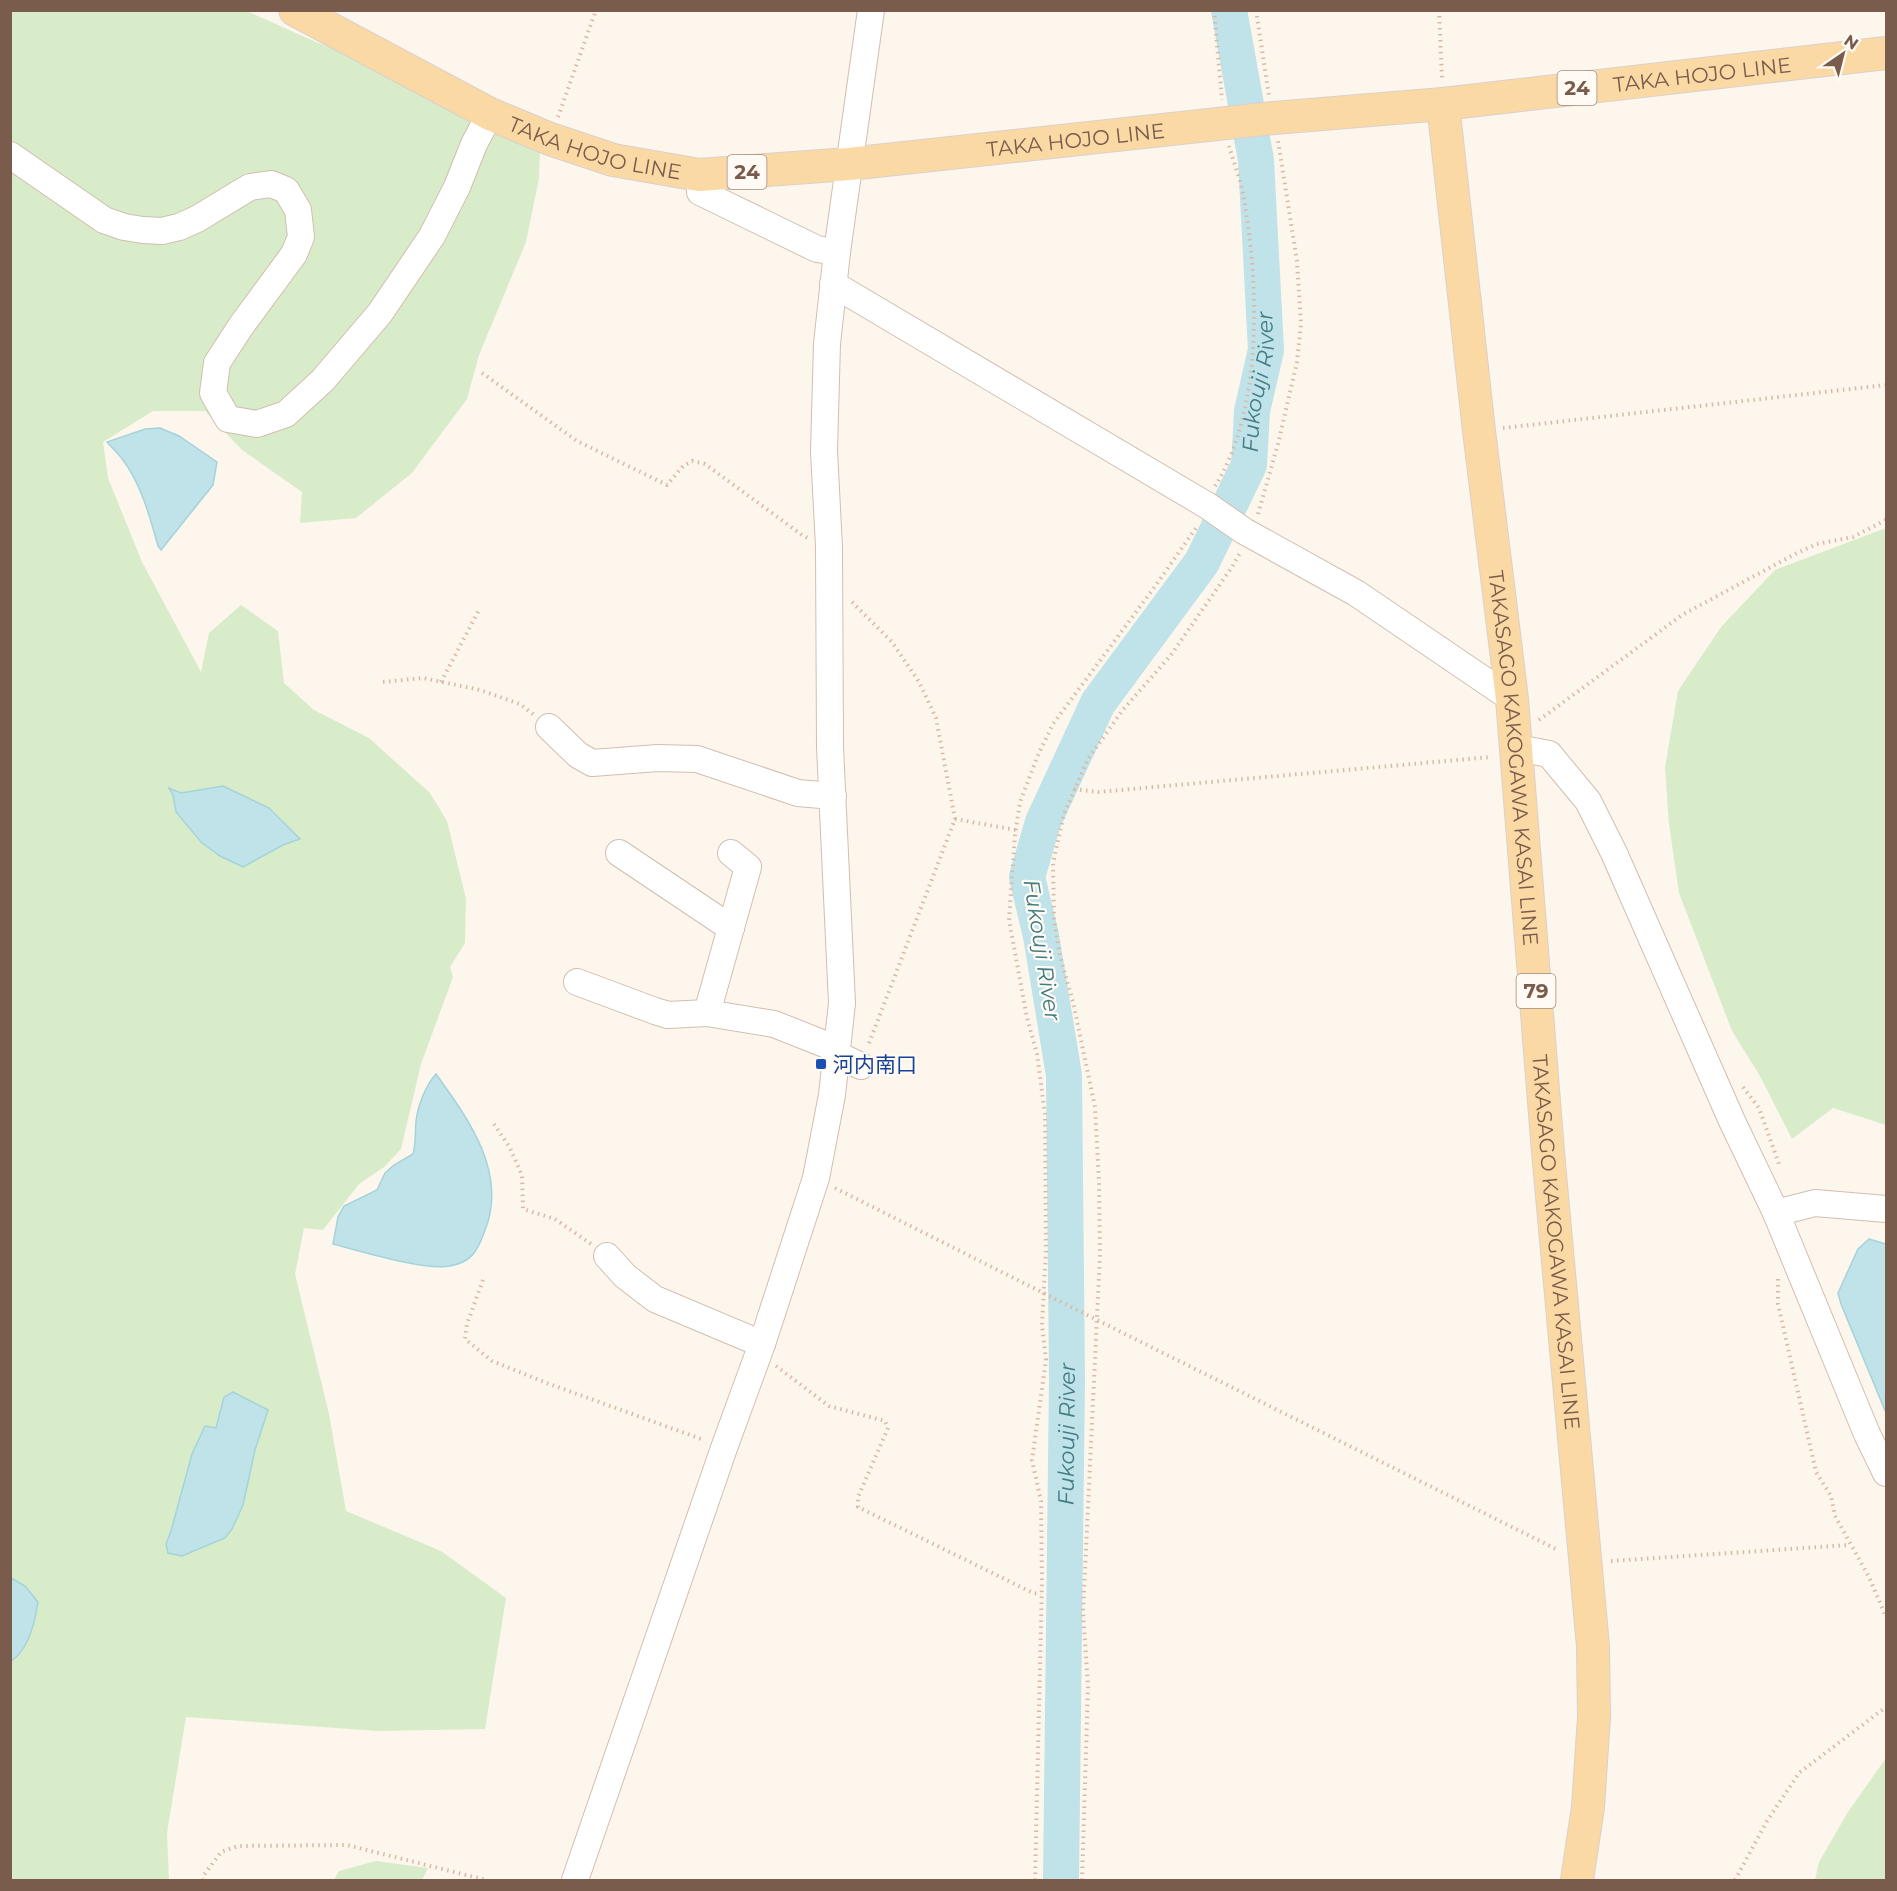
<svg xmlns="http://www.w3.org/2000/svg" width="1897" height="1891" viewBox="0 0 1897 1891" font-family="Montserrat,'Noto Sans JP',sans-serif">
  <rect width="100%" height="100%" fill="#fdf6ec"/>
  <g fill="#d8ecc9">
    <polygon points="11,11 247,11 316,42 343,52 431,89 465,120 540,148 539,178 526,242 479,355 467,399 412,473 356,518 300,523 302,492 242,450 205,411 153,411 103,442 108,478 142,562 201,672 209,633 241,605 278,631 284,683 314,710 369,738 430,793 447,821 466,899 465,943 450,967 453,977 421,1064 401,1149 384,1167 359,1184 323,1230 304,1228 295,1274 329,1414 346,1511 441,1551 506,1598 485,1729 378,1731 186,1717 167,1833 169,1880 11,1880"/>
    <polygon points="1886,528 1886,1125 1833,1108 1792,1139 1760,1076 1732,1031 1679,893 1669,824 1665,767 1678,691 1721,627 1775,570"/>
    <polygon points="1886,1758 1886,1880 1815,1880 1819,1862 1848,1812"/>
    <polygon points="376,1861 428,1868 422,1880 334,1880 339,1871"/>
  </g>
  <g fill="#bfe3e8" stroke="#a5d3da" stroke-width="1.5">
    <path d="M160,428L179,436L217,462L213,485L161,550L158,546C150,517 141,484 123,460C119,454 112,448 107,442L145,429Z"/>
    <polygon points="223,786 269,808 300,839 283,845 243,867 220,856 202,843 176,812 173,795 169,788 181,793"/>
    <path d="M436,1074C469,1120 509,1174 484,1233C477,1252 471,1262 450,1266C426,1271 359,1251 333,1244L338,1217L344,1206L377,1190L385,1173L394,1165L413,1154C416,1143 415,1132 416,1121C418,1105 426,1085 436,1074Z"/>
    <polygon points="1869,1239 1886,1244 1886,1413 1841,1304 1838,1293 1858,1249"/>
    <polygon points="233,1392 268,1410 255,1450 243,1505 232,1529 225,1538 182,1556 168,1553 166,1544 171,1531 192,1454 205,1426 216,1428 224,1397"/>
    <path d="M11,1578L25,1586L38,1602C35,1622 29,1650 11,1661Z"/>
  </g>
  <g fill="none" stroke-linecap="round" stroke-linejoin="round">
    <path stroke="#bfe3e8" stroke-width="36" id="s1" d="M1061,1880L1067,1379L1064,1075L1041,936L1027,877L1043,822L1098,703L1202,562L1249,465L1252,411L1266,350L1256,160L1229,10"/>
    <defs>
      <g id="minor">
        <polyline points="10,155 104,220 124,227 143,230 162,231 179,227 197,219 250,187 271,184 286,190 298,210 301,237 294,254 241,326 217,363 213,393 228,419 257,424 286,414 323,380 380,313 432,236 457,187 474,144 490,114"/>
        <polyline points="699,175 700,192 817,249 837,252"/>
        <polyline points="833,284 1208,506 1244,531 1356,593 1512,699"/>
        <polyline points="549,727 578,755 592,763 658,758 697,759 798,793 833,796"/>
        <polyline points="1517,748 1549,754 1588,801 1614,853 1732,1121 1776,1213 1867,1434 1886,1473"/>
        <polyline points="619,853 731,928"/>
        <polyline points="577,982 655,1011 668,1015 707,1013 774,1024 837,1049"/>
        <polyline points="707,1013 748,867 731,853"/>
        <polyline points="836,1057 844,1058 861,1066"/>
        <polyline points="1776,1213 1815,1203 1886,1209"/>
        <polyline points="607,1256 625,1276 655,1299 762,1344"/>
        <polyline points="575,1880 724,1448 762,1344 816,1178 832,1095 842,1003 830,747 829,547 824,451 827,344 837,252 871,10"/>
      </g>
      <g id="major">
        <path id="s2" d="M295,10L490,114L550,139L613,160L699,175L849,164L1274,118L1443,104L1886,53"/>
        <path id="s3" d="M1443,104L1479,431L1512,699L1548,1152L1593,1646L1594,1717L1588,1807L1577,1880"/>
      </g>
    </defs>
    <use href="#minor" stroke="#d1beb0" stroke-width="28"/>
    <use href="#major" stroke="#dad1cd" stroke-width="34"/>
    <g stroke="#d9b8a5" stroke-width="4" stroke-dasharray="1.5 4.5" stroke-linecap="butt">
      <polyline points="1214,10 1222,100"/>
      <polyline points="1256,10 1269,96"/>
      <polyline points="1439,10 1442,79"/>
      <polyline points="558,117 596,10"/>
      <polyline points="482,373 577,441 667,485 683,466 692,461 705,464 802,535 808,538"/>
      <polyline points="1503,428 1886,385"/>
      <path d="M1215,486C1263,411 1259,284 1244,199C1241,181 1234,163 1229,146"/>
      <polyline points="1258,514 1278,444 1297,362 1301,324 1297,261 1278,141"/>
      <polyline points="852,602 892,642 919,682 936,718 955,819 868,1046"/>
      <polyline points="383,682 423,678 480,690 520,704 534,715"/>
      <polyline points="441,682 480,608"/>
      <polyline points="1539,720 1682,615 1795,554 1817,544 1853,537 1886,520"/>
      <polyline points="1074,789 1098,792 1491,757"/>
      <polyline points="955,819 1016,830"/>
      <polyline points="1743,1087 1759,1108 1779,1164"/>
      <polyline points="494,1124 510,1148 522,1175 523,1209 555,1219 591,1244"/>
      <polyline points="835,1188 1097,1320 1558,1550"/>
      <polyline points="1778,1279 1778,1304 1816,1472 1831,1496 1835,1516 1869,1577 1886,1617"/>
      <polyline points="483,1280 467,1324 465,1339 492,1361 544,1382 704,1440"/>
      <polyline points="776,1366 829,1406 885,1421 888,1428 858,1497 858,1507 1033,1593 1041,1594"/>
      <polyline points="1611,1561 1849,1545"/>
      <polyline points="203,1880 204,1875 221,1852 238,1846 347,1845 486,1880"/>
      <polyline points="1035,1880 1042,1583 1041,1501 1032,1460 1046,1360 1042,1325 1046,1251 1045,1114 1037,1054 1027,1018 1009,920 1015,835 1020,802 1038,755 1053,724 1156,585 1198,525"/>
      <polyline points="1082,1880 1088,1687 1083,1612 1100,1255 1099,1182 1095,1107 1073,1002 1060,956 1054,919 1053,863 1064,814 1088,759 1122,711 1171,655 1232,567 1240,553"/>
      <polyline points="1735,1880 1767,1821 1799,1773 1886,1707"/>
    </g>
    <use href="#minor" stroke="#fff" stroke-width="26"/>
    <use href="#major" stroke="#fbd9a5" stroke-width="32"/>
  </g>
  <rect fill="#1a4fb4" stroke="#fffaf3" stroke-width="2" x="815" y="1058" width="12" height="12" rx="3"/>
  <g text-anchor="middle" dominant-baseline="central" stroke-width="4.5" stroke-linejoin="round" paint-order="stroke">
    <g fill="#fffaf3" stroke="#a28b7f" stroke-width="1.5">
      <rect x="1557.5" y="71" width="39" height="34" rx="4.5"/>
      <rect x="727.5" y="155" width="39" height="34" rx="4.5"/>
      <rect x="1516.5" y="974" width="39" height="34" rx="4.5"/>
    </g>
    <g font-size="20" font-weight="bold" fill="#7a5c4d">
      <text x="1577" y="88">24</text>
      <text x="747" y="172">24</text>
      <text x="1536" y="991">79</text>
    </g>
    <g font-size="21" fill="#7a5c4d" stroke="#fffaf3">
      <text stroke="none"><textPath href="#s2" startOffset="1448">TAKA HOJO LINE</textPath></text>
      <text stroke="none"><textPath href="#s2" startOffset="818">TAKA HOJO LINE</textPath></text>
      <text stroke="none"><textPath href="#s2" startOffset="332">TAKA HOJO LINE</textPath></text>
      <text stroke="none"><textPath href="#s3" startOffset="658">TAKASAGO KAKOGAWA KASAI LINE</textPath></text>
      <text stroke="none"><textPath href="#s3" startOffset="1144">TAKASAGO KAKOGAWA KASAI LINE</textPath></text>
    </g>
    <g font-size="21" fill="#164399" stroke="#fffaf3" text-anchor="start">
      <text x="833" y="1064">河内南口</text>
    </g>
    <g font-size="22" font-style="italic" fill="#437c86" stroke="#fffaf3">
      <text stroke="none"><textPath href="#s1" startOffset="1562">Fukouji River</textPath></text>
      <text transform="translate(1042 950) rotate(81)">Fukouji River</text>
      <text stroke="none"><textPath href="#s1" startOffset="446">Fukouji River</textPath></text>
    </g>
  </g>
  <rect width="1897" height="1891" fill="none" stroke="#7a5c4d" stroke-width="24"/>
  <g transform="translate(1843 54) rotate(35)" stroke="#fffaf3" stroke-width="4.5" paint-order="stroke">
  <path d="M0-4.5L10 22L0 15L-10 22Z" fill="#7a5c4d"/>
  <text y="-9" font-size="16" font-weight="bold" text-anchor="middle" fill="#7a5c4d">N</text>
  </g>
</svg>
